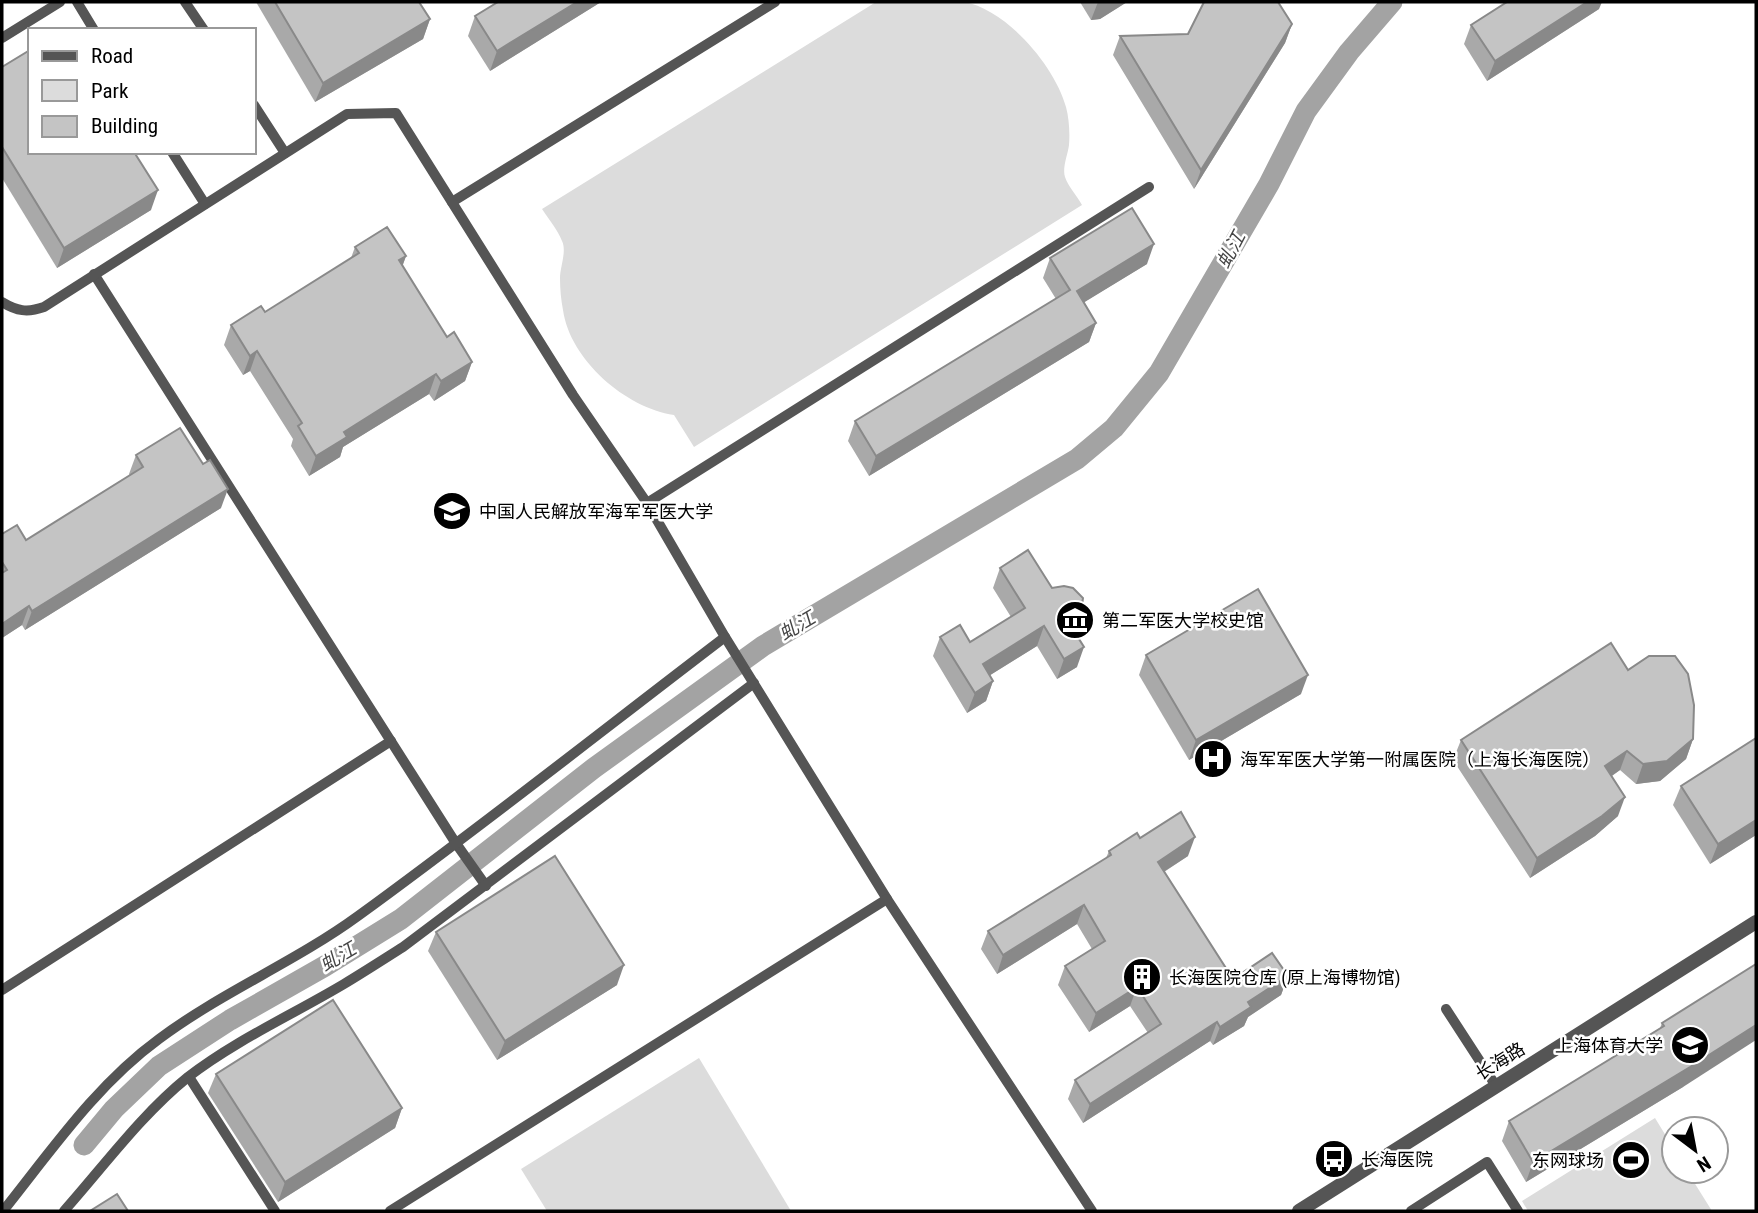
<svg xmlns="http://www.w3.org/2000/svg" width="1758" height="1213" viewBox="0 0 1758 1213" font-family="'Roboto Condensed','Noto Sans SC',sans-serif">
  <rect width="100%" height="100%" fill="#fff"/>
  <g fill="#dcdcdc">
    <path d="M876,2H964C1006,9 1055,66 1066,107C1069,118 1070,133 1069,145C1068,154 1062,168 1065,177C1068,186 1077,196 1082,205L694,447L674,415C626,408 570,360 563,310C561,300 560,289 560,278C560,267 567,251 562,241C558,230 549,220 542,209Z"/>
    <polygon points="699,1058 791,1211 547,1211 521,1169"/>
    <polygon points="1655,1118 1674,1149 1674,1171 1687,1171 1712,1211 1528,1211 1522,1201"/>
  </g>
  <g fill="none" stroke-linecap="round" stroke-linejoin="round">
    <polyline stroke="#a3a3a3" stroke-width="21" points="84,1145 114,1109 159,1066 230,1020 325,966 401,919 594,768 763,646 1077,459 1114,428 1159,373 1269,184 1306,111 1349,52 1392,2"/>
    <g stroke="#555" stroke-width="10">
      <polyline points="77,2 94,30"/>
      <polyline points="185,2 204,30"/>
      <polyline points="2,38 60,2"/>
      <polyline points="254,105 285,153"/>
      <polyline points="172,152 205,204"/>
      <polyline points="452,202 775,2"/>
      <polyline points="94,274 455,842 486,886"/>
      <path d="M2,302C17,311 27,313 44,307L347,114L396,113L573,395L647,503L725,637L887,899L1092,1211"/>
      <polyline points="647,503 1149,187"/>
      <polyline points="2,990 391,741"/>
      <polyline points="1446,1009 1496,1086"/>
      <polyline points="189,1077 275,1211"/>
      <path d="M3,1211C51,1151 96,1085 159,1039C222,992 295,962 358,916C482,826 603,730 725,637"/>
      <path d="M64,1211C104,1166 141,1115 188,1077C236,1040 292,1015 344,984C364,972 384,959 403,947L754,683"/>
      <polyline points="390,1211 887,899"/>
      <polyline points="1411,1211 1487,1162 1518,1211"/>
    </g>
    <polyline stroke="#555" stroke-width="14" points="1299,1211 1756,922"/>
  </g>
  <g fill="#a9a9a9">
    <polygon points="256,2 419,2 430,19 423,39 315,102"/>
    <polygon points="601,2 490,71 468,36 475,16"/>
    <polygon points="1080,2 1127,2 1100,19 1091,20"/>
    <polygon points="1599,9 1487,81 1464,44 1471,25"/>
    <polygon points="1292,24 1285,43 1194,189 1113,55 1120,36 1188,34"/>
    <polygon points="2,67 151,210 57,268 2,178"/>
    <polygon points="355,247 406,256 402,266 447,337 472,362 465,381 434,401 429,394 343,447 340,457 309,476 291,446 293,439 250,371 243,375 224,345 231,325 265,312 351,258"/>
    <polygon points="1050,258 1147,264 1084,302 1096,323 1089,342 869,476 848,441 855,421 1056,299 1043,278"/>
    <polygon points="136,455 221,508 25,630 22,625 2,638 2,534 26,540 130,476 129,474"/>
    <polygon points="1000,568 1074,631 1077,667 1057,679 1037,646 990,675 993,681 986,701 967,713 933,656 940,637 970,642 1011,617 993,588"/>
    <polygon points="1146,655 1301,694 1189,760 1139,675"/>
    <polygon points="1628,670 1693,739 1686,759 1660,781 1636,784 1620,770 1612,776 1618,816 1595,836 1530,878 1453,760 1461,740"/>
    <polygon points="1681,786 1756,835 1710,864 1673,805"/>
    <polygon points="1140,838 1188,856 1164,872 1233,979 1288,976 1281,995 1248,1017 1244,1026 1213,1045 1210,1041 1083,1123 1068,1099 1075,1080 1148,1033 1130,1006 1089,1032 1058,985 1065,966 1092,949 1077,924 997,974 981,949 988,931 1106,858 1109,851"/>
    <polygon points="436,932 617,985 497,1060 428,951"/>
    <polygon points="1756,964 1683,1087 1526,1182 1502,1141 1509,1121 1660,1028 1662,1023"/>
    <polygon points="216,1074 402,1108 395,1128 278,1202 208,1093"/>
  </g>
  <g fill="#898989">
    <polygon points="577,2 601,2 490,71 497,51"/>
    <polygon points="1098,2 1127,2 1100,19 1091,20"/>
    <polygon points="1587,2 1602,2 1599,9 1487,81 1495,61"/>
    <polygon points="430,19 423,39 315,102 323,83"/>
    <polygon points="1292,24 1285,43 1194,189 1201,170"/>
    <polygon points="158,190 151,210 57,268 64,248"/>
    <polygon points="1154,244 1147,264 1070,311 1077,291"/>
    <polygon points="406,256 399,276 399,260"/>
    <polygon points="1096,323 1089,342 869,476 876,456"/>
    <polygon points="257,351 250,371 243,375 250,356"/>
    <polygon points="472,362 465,381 434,401 441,381"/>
    <polygon points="436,374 429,394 343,447 340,457 309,476 316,456 344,432"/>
    <polygon points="228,489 221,508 25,630 32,611"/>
    <polygon points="29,606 22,625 2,638 2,624"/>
    <polygon points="1081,612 1074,632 1067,620"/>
    <polygon points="1044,626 1037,646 976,684 983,664"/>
    <polygon points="1084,647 1077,667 1057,679 1064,659"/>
    <polygon points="1308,675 1301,694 1189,760 1196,740"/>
    <polygon points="993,681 986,701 967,713 975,693"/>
    <polygon points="1693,739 1686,759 1660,781 1636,784 1643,764"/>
    <polygon points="1627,751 1620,770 1598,785 1605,766"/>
    <polygon points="1625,797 1618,816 1595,836 1530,878 1537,858"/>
    <polygon points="1756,820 1756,835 1710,864 1718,844"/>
    <polygon points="1195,837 1188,856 1151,880 1158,862"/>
    <polygon points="1084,905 1077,924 997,974 1003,955"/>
    <polygon points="624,965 617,985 497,1060 505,1041"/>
    <polygon points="1288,976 1281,995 1248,1017 1244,1026 1213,1045 1220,1027 1248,1002"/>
    <polygon points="1137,987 1130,1006 1089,1032 1096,1013"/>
    <polygon points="1217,1022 1210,1041 1083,1123 1090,1104"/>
    <polygon points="1756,1025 1756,1040 1683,1087 1526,1182 1533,1162"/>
    <polygon points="402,1108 395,1128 278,1202 285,1182"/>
  </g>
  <g fill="#c4c4c4" stroke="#898989" stroke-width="2">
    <polygon points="275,2 419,2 430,19 323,83"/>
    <polygon points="498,2 577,2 497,51 475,16"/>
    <polygon points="1204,2 1278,2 1292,24 1201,170 1120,36 1188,34"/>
    <polygon points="1507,2 1587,2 1495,61 1471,25"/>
    <polygon points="30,50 30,152 134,152 158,190 64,248 2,147 2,67"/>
    <polygon points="1132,208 1154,244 1077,291 1096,323 876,456 855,421 1070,290 1050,258"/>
    <polygon points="387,227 406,256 399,260 447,337 454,332 472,362 441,381 436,374 344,432 347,437 316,456 298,426 302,423 257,351 250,356 231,325 261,306 265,312 359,253 355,247"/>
    <polygon points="180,428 203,464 210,460 228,489 32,611 29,606 2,624 2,573 7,570 2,562 2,534 17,525 26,540 143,467 136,455"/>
    <polygon points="1028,550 1052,588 1064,586 1073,588 1083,598 1081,612 1067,620 1084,647 1064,659 1044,626 983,664 993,681 975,693 940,637 960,625 970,642 1025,608 1000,568"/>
    <polygon points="1258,589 1308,675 1196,740 1146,655"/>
    <polygon points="1611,643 1628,670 1649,656 1675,656 1688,674 1694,705 1693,739 1667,761 1643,764 1627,751 1605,766 1625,797 1602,816 1537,858 1461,740"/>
    <polygon points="1756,738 1756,820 1718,844 1681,786"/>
    <polygon points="1181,812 1195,837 1158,862 1233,979 1272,953 1288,976 1248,1002 1251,1007 1220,1027 1217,1022 1090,1104 1075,1080 1161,1024 1137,987 1096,1013 1065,966 1105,941 1084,905 1003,955 988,931 1111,855 1109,851 1137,833 1140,838"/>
    <polygon points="555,856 624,965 505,1041 436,932"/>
    <polygon points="1756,964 1756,1025 1690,1067 1533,1162 1509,1121 1664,1026 1662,1023"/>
    <polygon points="333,1000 402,1108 285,1182 216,1074"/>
    <polygon points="117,1194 128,1211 90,1211"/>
  </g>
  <defs>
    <symbol id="university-disc" viewBox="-11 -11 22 22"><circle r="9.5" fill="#000" stroke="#fff"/><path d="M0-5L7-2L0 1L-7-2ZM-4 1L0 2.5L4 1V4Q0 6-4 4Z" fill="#fff"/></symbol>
    <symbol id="museum-disc" viewBox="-11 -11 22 22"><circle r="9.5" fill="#000" stroke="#fff"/><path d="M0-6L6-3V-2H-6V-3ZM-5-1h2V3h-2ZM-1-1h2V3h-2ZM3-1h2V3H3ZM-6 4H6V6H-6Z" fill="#fff"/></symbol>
    <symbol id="hospital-disc" viewBox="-11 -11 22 22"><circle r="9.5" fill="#000" stroke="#fff"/><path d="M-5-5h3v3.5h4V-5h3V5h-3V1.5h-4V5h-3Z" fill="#fff"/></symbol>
    <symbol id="building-disc" viewBox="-11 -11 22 22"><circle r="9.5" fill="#000" stroke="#fff"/><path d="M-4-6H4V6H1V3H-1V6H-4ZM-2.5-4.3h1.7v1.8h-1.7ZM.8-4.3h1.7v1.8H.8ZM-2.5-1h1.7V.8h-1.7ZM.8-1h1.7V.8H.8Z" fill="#fff"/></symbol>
    <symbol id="bus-disc" viewBox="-11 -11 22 22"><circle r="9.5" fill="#000" stroke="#fff"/><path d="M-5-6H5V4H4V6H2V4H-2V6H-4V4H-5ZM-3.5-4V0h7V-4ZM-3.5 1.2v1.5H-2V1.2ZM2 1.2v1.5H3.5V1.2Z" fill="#fff"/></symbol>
    <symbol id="stadium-disc" viewBox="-11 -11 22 22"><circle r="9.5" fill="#000" stroke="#fff"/><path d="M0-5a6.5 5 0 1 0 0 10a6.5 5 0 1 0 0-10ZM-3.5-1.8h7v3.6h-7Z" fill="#fff"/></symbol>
  </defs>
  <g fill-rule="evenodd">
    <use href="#university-disc" x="430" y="489" width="44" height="44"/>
    <use href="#museum-disc" x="1053" y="598" width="44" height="44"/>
    <use href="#hospital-disc" x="1191" y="737" width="44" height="44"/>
    <use href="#building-disc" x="1120" y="955" width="44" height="44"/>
    <use href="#university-disc" x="1668" y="1023" width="44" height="44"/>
    <use href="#bus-disc" x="1312" y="1137" width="44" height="44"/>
    <use href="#stadium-disc" x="1609" y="1138" width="44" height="44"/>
  </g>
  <g text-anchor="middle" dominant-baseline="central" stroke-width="5" stroke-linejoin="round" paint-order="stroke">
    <g font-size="18" fill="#000" stroke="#fff" text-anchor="start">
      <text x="479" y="511">中国人民解放军海军军医大学</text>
      <text x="1102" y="620">第二军医大学校史馆</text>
      <text x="1240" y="759">海军军医大学第一附属医院（上海长海医院）</text>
      <text x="1169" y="977">长海医院仓库 (原上海博物馆)</text>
      <text x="1663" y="1045" text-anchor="end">上海体育大学</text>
      <text x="1361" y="1159">长海医院</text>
      <text x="1604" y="1160" text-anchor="end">东网球场</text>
    </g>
    <g font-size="18" fill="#000" stroke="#fff">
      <text transform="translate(1500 1061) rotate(-32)">长海路</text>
    </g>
    <g font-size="19" font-style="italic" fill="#444" stroke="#fff">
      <text transform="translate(1231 250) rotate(-62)">虬江</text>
      <text transform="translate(797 626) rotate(-31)">虬江</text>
      <text transform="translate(338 957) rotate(-31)">虬江</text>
    </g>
  </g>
  <rect width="1758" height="1213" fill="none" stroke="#000000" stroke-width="7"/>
  <rect x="28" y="28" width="228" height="126" fill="#ffffff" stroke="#999999" stroke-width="2"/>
  <rect x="42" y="51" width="35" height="10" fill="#555555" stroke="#999999" stroke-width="2"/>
  <text x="91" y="63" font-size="21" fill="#000000">Road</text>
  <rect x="42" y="80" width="35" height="21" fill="#dcdcdc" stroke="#999999" stroke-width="2"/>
  <text x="91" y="98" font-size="21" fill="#000000">Park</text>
  <rect x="42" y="116" width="35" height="21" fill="#c4c4c4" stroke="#999999" stroke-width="2"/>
  <text x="91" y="133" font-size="21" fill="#000000">Building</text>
  <g transform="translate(1695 1150) rotate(148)"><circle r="33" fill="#ffffff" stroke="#999999" stroke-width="2"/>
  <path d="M0-5L12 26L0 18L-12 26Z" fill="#000000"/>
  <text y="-10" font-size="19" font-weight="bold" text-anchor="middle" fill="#000000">N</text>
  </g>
</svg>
